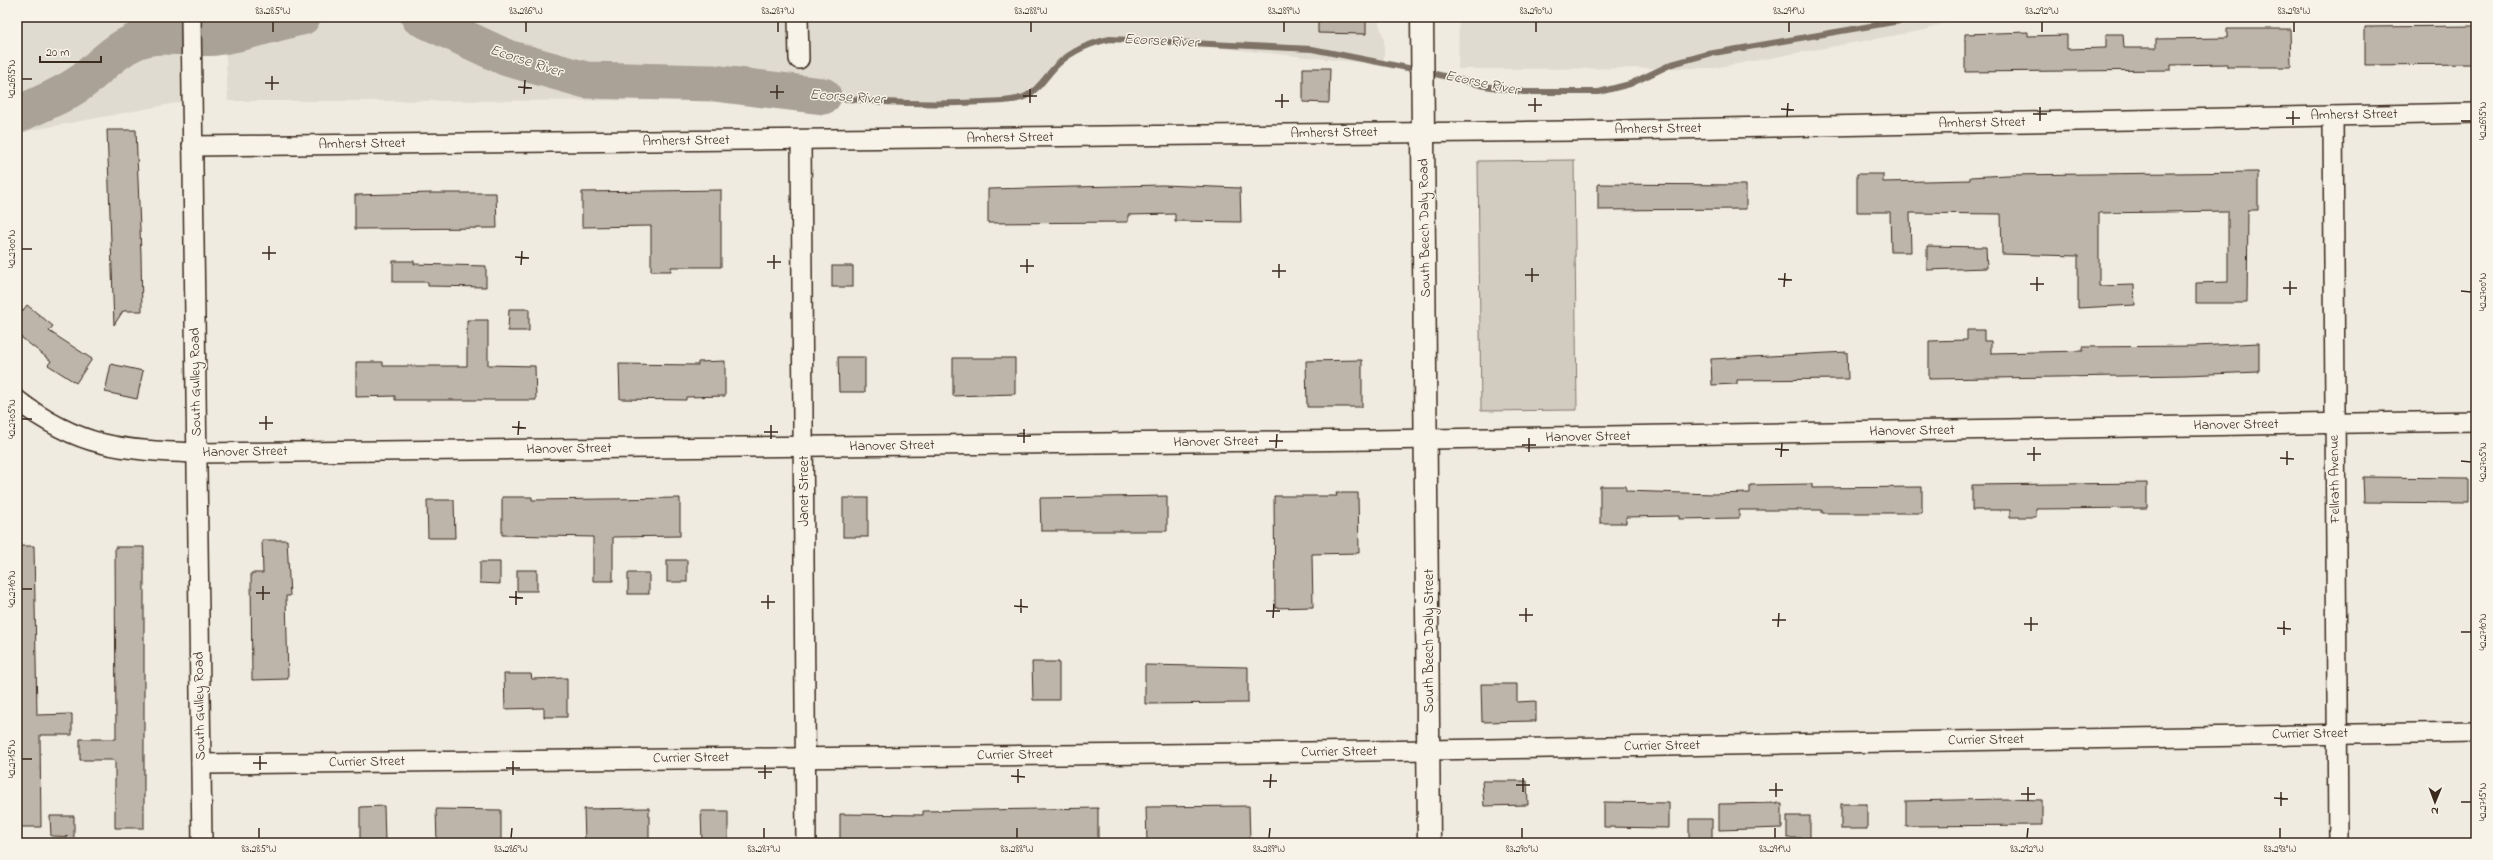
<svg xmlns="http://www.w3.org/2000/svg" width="2493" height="860" viewBox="0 0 2493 860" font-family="'Indie Flower',sans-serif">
  <rect width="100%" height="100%" fill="#efebe0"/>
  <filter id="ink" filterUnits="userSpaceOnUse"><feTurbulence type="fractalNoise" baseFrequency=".025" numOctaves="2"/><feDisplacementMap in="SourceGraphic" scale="8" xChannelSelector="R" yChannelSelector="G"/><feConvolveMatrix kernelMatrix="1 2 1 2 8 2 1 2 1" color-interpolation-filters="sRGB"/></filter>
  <g filter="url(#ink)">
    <g fill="#e0dbd0">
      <polygon points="17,17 177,17 182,102 17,133"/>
      <polygon points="224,17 1377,17 1384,39 1384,65 1182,44 1092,42 1058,64 1017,100 228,101"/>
      <polygon points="1459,17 1961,17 1925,30 1714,68 1458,69"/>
    </g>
    <polygon fill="#d1cbc0" stroke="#867a6f" points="1574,160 1577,410 1481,411 1478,161"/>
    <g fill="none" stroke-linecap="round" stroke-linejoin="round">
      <g stroke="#7e7266" stroke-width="6">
        <polyline points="1427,72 1485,86 1524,92 1599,92 1630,84 1672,64 1708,54 1923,17"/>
        <path d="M823,96C876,103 931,105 984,102C998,101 1014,102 1026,96C1040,89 1047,74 1058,64C1073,50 1090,43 1110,39L1312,49L1418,70"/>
      </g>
      <g stroke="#aaa296" stroke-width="37">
        <polyline points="419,17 507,58 586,80 714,83 823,96"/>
        <path d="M17,115C39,104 65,95 84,80C100,67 113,52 132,43C159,30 188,40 216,37C246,33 273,23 302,17"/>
      </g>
    </g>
    <g fill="#bdb5aa" stroke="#3b2a1e">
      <polygon points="1318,17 1366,17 1366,34 1318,33"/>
      <polygon points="2476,26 2476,64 2365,65 2365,27"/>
      <polygon points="2227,29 2290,29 2291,67 2227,67 2227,64 2171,65 2171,70 1965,72 1965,34 2028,32 2028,36 2067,35 2067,49 2106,48 2106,34 2123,34 2124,48 2156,48 2156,39 2227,38"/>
      <polygon points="1303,68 1330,68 1329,103 1303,102"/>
      <polygon points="107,130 136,130 141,254 142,311 123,311 114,325"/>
      <polygon points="2258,172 2258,210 2248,210 2247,303 2196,303 2196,283 2228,282 2228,211 2099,213 2099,286 2134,285 2135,305 2078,308 2078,256 2002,254 2001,214 1910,213 1911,252 1891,252 1890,212 1857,212 1857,174 1883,174 1883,182 1970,180 1970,177 2007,175"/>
      <polygon points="1598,184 1746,185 1746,209 1598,210"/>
      <polygon points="1162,185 1240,188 1241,222 1175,221 1175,214 1128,215 1128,222 988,223 988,189"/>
      <polygon points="721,190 721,267 671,267 671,271 651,271 651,226 582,227 582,192"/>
      <polygon points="432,193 496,193 497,228 355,229 355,195"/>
      <polygon points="1927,246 1986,247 1987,268 1927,270"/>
      <polygon points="393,261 414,261 414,264 486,266 486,287 428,286 428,282 393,282"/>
      <rect x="832" y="266" width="21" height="21"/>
      <polygon points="27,305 53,326 49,331 92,359 76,383 48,365 51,361 17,334 17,318"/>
      <polygon points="509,309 529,309 529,331 508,331"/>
      <polygon points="467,320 488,320 488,365 535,366 536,400 395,400 395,396 356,397 356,362 383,362 383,366 467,366"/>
      <polygon points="1967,330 1984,330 1984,341 1991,341 1991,353 2083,351 2083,347 2195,346 2259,343 2259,372 2185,375 1929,379 1929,341 1967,340"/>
      <polygon points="1847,352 1848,379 1737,380 1737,384 1712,385 1711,359"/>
      <polygon points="838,357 865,357 865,392 839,392"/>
      <polygon points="953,358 1015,358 1015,394 953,396"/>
      <polygon points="1362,360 1362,407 1307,407 1306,361"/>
      <polygon points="725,361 725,396 686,397 686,400 620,399 619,364 698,365 698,362"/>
      <polygon points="111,364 143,371 137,399 105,392"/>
      <polygon points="2363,477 2469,478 2469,503 2364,502"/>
      <polygon points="2147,483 2147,508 2036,509 2036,517 2010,517 2010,510 1972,510 1972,485"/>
      <polygon points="1812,484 1812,488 1922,487 1922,513 1822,513 1822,510 1739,510 1739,518 1679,519 1679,516 1626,517 1626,523 1600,523 1600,486 1626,486 1626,491 1713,494 1750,493 1750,485"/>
      <polygon points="1336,493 1358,493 1359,553 1312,554 1313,607 1275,608 1274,496 1337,496"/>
      <polygon points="1167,496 1167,531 1041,531 1040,498"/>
      <polygon points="502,497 532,497 532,500 680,498 680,536 613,537 613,581 593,581 593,537 502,535"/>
      <rect x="843" y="498" width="25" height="39"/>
      <polygon points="427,500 454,500 455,538 428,538"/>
      <polygon points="262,540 287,540 290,596 286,596 288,679 252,680 251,573 263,573"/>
      <polygon points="17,546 34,546 37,715 72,714 72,735 40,735 41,827 17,827"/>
      <polygon points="115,547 144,547 144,828 115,828 115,760 80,760 80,739 116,739"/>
      <rect x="667" y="560" width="20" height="22"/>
      <polygon points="480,562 500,562 500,584 480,583"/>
      <rect x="517" y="570" width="20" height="21"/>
      <rect x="628" y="573" width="21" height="21"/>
      <polygon points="1032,662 1059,662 1059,700 1033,700"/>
      <polygon points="1145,665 1248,667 1248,703 1145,704"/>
      <polygon points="504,674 531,674 532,679 567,678 567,717 544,717 544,708 505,709"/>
      <polygon points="1481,684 1517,684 1517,702 1536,701 1536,721 1482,722"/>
      <polygon points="1482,781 1527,781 1528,805 1484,806"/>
      <polygon points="2004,799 2042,800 2042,825 1906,826 1906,801"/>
      <polygon points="1604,802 1669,803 1669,828 1604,827"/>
      <polygon points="1782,803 1782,828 1719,830 1719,804"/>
      <rect x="1841" y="804" width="26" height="25"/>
      <polygon points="384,806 385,841 360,841 360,807"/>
      <polygon points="1249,806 1250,841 1147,843 1146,807"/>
      <polygon points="649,808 649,843 585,843 584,809"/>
      <polygon points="1098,808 1098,843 840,843 840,814 923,815 923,811"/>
      <polygon points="436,809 501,810 501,843 437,843"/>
      <polygon points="701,811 728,811 728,843 702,843"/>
      <polygon points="50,816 74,816 74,837 51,836"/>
      <rect x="1787" y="816" width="23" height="22"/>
      <polygon points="1689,819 1712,819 1712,841 1689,842"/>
    </g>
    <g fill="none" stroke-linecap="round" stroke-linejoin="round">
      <defs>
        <g id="street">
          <polyline points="191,17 202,843"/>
          <polyline points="798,17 799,59"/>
          <polyline points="2333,116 2338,843"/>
          <polyline points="801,140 806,843"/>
          <polyline points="192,146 1572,131 2476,113"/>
          <path d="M17,400C79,448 121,450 197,453L1374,440L2476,421"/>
          <polyline points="201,764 1257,753 2476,732"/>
        </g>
        <polyline id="secondary" points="1422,17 1429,843"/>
      </defs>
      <use href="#street" stroke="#3b2a1e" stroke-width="22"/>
      <use href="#secondary" stroke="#3b2a1e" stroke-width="25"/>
      <use href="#street" stroke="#f7f3e8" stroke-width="19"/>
      <use href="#secondary" stroke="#f7f3e8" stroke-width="22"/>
    </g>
  </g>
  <path fill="none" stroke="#3b2a1e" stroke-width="1.5" d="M273,32V22M526,32V22M778,32V22M1031,32V22M1284,32V22M1536,32V22M1789,32V22M2042,32V22M2294,32V22M22,79H32M265,83H279M518,87L532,88M272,90V76M770,92H784M524,94L525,80M1023,96H1037M777,99V85M1275,101H1289M1030,103V89M1528,105H1542M1282,108V94M1781,109L1794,110M1535,112V98M2033,114H2047M1787,117L1788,103M2286,118H2300M2040,121V107M2461,121H2471M2293,125V111M22,249H32M262,253H276M515,257L529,258M269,260V246M767,262H781M521,265L522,251M1020,266H1034M774,269V255M1272,271H1286M1027,273V259M1525,275H1539M1279,278V264M1778,279L1792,280M1532,282V268M2030,284H2044M1784,287L1785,273M2283,288H2297M2037,291V277M2461,291L2471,292M2290,295V281M22,419H32M259,423H273M512,427L526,428M266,430V416M764,432H778M518,435L519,421M1017,436H1031M771,439V425M1269,441H1283M1024,443V429M1522,445H1536M1276,448L1277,434M1775,449L1789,450M1529,452V438M2027,454H2041M1781,457L1782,443M2280,458L2294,459M2034,461V447M2461,461L2471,462M2287,465V451M22,589H32M256,593H270M509,597L523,598M263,600V586M761,602H775M516,605V591M1014,606L1028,607M768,609V595M1266,611H1280M1021,613V599M1519,615H1533M1273,618L1274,604M1772,620H1786M1526,622V608M2024,624H2038M1778,627L1779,613M2277,628L2291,629M2031,631V617M2461,632H2471M2284,635V621M22,759H32M253,763H267M506,768H520M260,770V756M758,772H772M513,775V761M1011,776L1025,777M765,779V765M1263,781H1277M1018,783V769M1516,785H1530M1270,788L1271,774M1769,790H1783M1523,792V778M2021,794H2035M1776,797V783M2274,798L2288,799M2028,801V787M2461,802H2471M2281,806V792M259,838V828M511,838L512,828M764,838V828M1017,838V828M1269,838L1270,828M1522,838V828M1775,838V828M2027,838L2028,828M2280,838V828"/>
  <g text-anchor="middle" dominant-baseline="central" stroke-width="3" stroke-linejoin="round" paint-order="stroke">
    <g font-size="14" fill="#3b2a1e" stroke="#f7f3e8">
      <text transform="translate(2354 115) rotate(-1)">Amherst Street</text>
      <text transform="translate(1982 123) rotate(-1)">Amherst Street</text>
      <text transform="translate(1658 129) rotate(-1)">Amherst Street</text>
      <text transform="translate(1334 133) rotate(-1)">Amherst Street</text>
      <text transform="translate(1010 138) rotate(-1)">Amherst Street</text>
      <text transform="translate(686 141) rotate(-1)">Amherst Street</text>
      <text transform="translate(362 144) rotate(-1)">Amherst Street</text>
      <text transform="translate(1425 228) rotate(-91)">South Beech Daly Road</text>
      <text transform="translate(196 382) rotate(-91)">South Gulley Road</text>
      <text transform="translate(2236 425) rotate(-1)">Hanover Street</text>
      <text transform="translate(1912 431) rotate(-1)">Hanover Street</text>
      <text transform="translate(1588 437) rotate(-1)">Hanover Street</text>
      <text transform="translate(1216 442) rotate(-1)">Hanover Street</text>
      <text transform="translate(892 446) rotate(-1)">Hanover Street</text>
      <text transform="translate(569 449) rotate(-1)">Hanover Street</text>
      <text transform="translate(245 452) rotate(-1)">Hanover Street</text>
      <text transform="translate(2335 479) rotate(-91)">Fellrath Avenue</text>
      <text transform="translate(804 491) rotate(-90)">Janet Street</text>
      <text transform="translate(1429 641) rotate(-90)">South Beech Daly Street</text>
      <text transform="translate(200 706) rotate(-91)">South Gulley Road</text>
      <text transform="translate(2310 734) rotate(-1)">Currier Street</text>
      <text transform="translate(1986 740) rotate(-1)">Currier Street</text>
      <text transform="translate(1662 746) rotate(-1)">Currier Street</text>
      <text transform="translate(1339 752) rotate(-1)">Currier Street</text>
      <text transform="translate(1015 755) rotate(-1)">Currier Street</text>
      <text transform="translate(691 758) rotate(-1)">Currier Street</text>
      <text transform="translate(367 762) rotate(-1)">Currier Street</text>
    </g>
    <g font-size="15" font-style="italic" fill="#625448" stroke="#f7f3e8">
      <text transform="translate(1161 41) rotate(3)">Ecorse River</text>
      <text transform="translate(526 61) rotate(18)">Ecorse River</text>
      <text transform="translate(1482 83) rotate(12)">Ecorse River</text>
      <text transform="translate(847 97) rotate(4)">Ecorse River</text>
    </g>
  </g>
  <rect width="2493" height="860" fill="none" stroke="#f7f3e8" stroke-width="44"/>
  <g transform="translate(2435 802) rotate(181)" stroke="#f7f3e8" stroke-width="3" paint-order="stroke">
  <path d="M0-3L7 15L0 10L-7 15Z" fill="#3b2a1e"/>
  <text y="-6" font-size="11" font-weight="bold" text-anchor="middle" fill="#3b2a1e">N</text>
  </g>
  <path d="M40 56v6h61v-6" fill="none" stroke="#3b2a1e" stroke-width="2"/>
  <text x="46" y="56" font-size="12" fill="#3b2a1e" stroke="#f7f3e8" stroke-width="3" paint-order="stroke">20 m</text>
  <rect x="22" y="22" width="2449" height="816" fill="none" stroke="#3b2a1e" stroke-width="1.5"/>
  <g font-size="10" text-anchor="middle" fill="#3b2a1e">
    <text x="273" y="14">83.285°W</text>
    <text x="526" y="14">83.286°W</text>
    <text x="778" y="14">83.287°W</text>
    <text x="1031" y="14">83.288°W</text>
    <text x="1284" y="14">83.289°W</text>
    <text x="1536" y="14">83.290°W</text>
    <text x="1789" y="14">83.291°W</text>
    <text x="2042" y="14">83.292°W</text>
    <text x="2294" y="14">83.293°W</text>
    <text transform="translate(11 79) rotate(-90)" y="4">42.2695°N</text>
    <text transform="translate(2482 121) rotate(-90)" y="4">42.2695°N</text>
    <text transform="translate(11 249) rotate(-90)" y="4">42.2700°N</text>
    <text transform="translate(2482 292) rotate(-90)" y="4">42.2700°N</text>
    <text transform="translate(11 419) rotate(-90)" y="4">42.2705°N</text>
    <text transform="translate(2482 462) rotate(-90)" y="4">42.2705°N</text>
    <text transform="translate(11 589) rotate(-90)" y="4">42.2710°N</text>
    <text transform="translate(2482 632) rotate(-90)" y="4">42.2710°N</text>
    <text transform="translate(11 759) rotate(-90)" y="4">42.2715°N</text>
    <text transform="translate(2482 802) rotate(-90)" y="4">42.2715°N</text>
    <text x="259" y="852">83.285°W</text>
    <text x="511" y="852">83.286°W</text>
    <text x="764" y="852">83.287°W</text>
    <text x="1017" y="852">83.288°W</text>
    <text x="1269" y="852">83.289°W</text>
    <text x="1522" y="852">83.290°W</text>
    <text x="1775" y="852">83.291°W</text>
    <text x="2027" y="852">83.292°W</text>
    <text x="2280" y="852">83.293°W</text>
  </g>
</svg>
